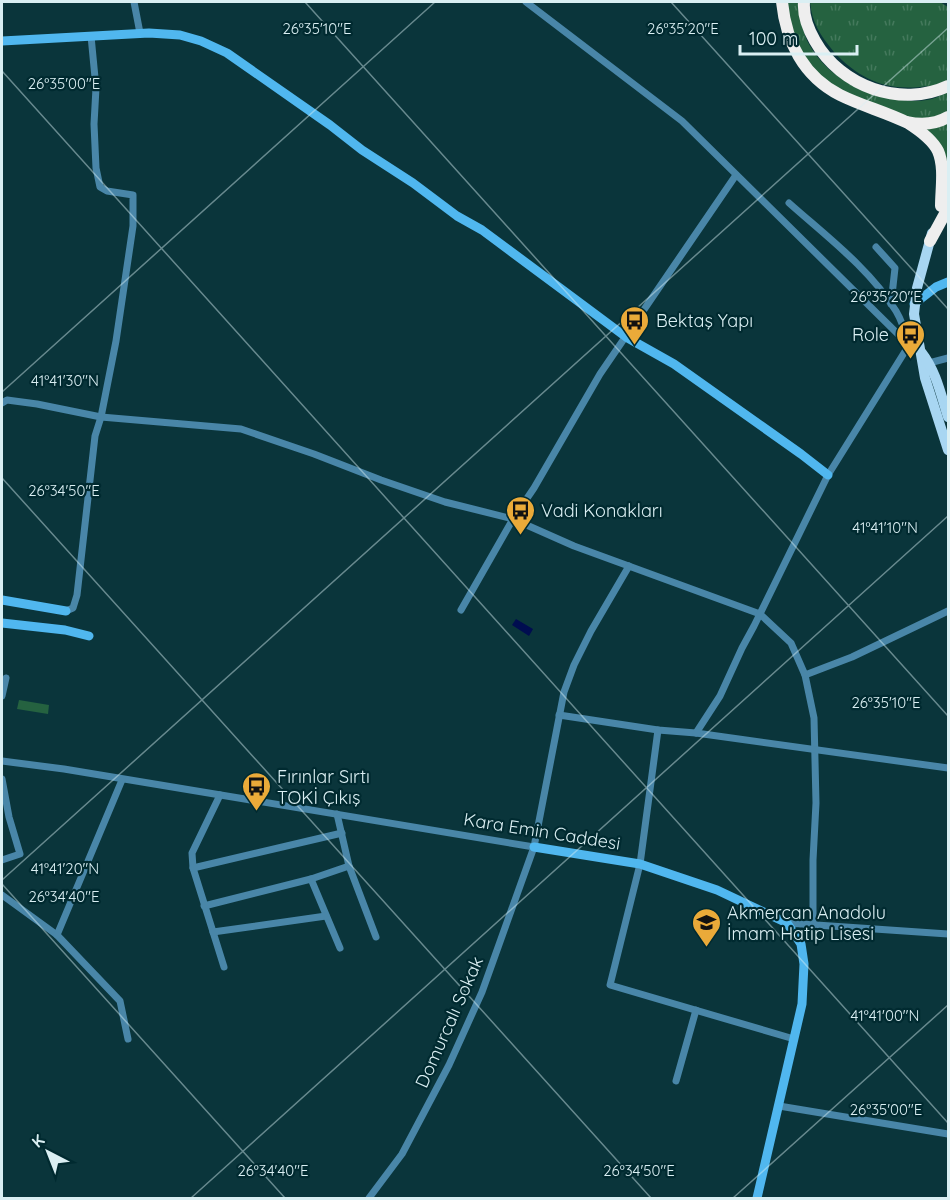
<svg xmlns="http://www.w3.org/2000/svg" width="950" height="1200" viewBox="0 0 950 1200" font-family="Quicksand,sans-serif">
  <defs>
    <pattern id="grass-tufts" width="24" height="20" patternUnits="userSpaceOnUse" patternTransform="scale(1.5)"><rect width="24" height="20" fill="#256240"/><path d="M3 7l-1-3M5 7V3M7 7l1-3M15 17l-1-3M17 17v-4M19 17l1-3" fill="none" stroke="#44795c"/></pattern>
  </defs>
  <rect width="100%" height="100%" fill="#0a353b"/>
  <g fill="url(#grass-tufts)">
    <path d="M786,2H798C801,17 802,33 810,46C827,74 851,87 881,95C896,99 911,103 927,100C935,99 941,95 948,92V111L938,117L914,119L839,90L818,76L794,42Z"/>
    <path d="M810,2H940L948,7V80L928,88L927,86C888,92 860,80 834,52C820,35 812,23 810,2Z"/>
    <polygon points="948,121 948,159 946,166 922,127"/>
  </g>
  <polygon fill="#256240" points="19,700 49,705 48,714 17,709"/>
  <polygon fill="#000d50" points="516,619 533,629 529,636 512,625"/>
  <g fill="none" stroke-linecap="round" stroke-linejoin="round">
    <g stroke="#4986a8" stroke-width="7">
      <polyline points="134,2 140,33"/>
      <polyline points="526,2 682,121 908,344"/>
      <polyline points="876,247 895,268 891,304"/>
      <polyline points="929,363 948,358"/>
      <polyline points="2,403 7,400 37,404 101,417 241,429 314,454 381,480 445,502 513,519 574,546 760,614 791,643 805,675 814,718 816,803 813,860 813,925"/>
      <polyline points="461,610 513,519 534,488 600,374 736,175"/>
      <polyline points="66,611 73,608 77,595 95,436 101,417 116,341 133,226 133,195 107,191 100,187 96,168 94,124 96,88 91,36"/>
      <polyline points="805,675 852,657 948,611"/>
      <polyline points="2,696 6,678"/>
      <polyline points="559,715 658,730 696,733 948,768"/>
      <polyline points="658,730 640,864 610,985 794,1039"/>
      <path d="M696,733L720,696L742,648L754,626L828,475L909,345C906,334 902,321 896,311C869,268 826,236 789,203"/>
      <polyline points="2,761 64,769 534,847"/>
      <polyline points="2,779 9,817 20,854 2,860"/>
      <polyline points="220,795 192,853 193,868 224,967"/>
      <polyline points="337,814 349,866 376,937"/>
      <polyline points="193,868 342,833"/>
      <polyline points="311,879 340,948"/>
      <polyline points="2,895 57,935 120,1001 128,1039"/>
      <polyline points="204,906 311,879 349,866"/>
      <polyline points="787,923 948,934"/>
      <polyline points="213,932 326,916"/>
      <polyline points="57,935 122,780"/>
      <polyline points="676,1081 696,1010"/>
      <polyline points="779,1106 948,1134"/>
      <polyline points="369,1198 402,1154 449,1065 482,992 534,847 564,692 574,665 591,631 629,566"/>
    </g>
    <g stroke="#50b7ef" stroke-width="9">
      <polyline points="2,41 149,33 180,35 201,41 227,53 330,125 362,150 413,183 457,216 482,230 626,337 674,364 801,454 828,475"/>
      <polyline points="914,304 936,287 948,282"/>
      <polyline points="2,600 66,611"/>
      <polyline points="2,623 65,630 89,636"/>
      <polyline points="534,847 640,864 717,890 787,923 801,944 804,964 802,1004 757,1198"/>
    </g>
    <g stroke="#a8d6f2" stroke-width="10">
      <polyline points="932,233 917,288 914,314 925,378 948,450"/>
      <path d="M922,353C936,371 941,395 948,417"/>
    </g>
    <g stroke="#eee" stroke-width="12">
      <path d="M782,2C786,41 803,76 840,95C862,106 886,112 908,123C919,130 932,139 938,151C945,167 941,189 941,206"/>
      <path d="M804,2C803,15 808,29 815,41C841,87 901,108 948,86"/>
      <path d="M907,122C921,125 936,124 948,117"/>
      <polyline points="930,241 948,208"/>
    </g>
  </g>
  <path fill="none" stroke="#daeff3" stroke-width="1.5" stroke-opacity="0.45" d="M305,2L948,716M671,2L948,309M2,71L948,1123M2,392L435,2M2,478L651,1198M2,880L948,28M2,884L285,1198M191,1198L948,516M733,1198L948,1005"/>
  <defs>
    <symbol id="bus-pin" viewBox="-11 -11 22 30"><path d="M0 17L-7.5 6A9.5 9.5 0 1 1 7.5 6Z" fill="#eaaa39" stroke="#002a30"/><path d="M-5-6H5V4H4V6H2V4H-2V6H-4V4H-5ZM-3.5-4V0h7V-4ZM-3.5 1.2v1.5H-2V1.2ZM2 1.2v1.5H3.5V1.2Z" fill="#111"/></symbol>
    <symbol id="school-pin" viewBox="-11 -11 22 30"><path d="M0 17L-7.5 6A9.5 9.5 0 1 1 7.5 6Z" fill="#eaaa39" stroke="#002a30"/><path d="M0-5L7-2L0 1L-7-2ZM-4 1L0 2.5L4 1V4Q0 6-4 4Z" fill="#111"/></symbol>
  </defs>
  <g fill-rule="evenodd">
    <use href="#bus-pin" x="618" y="304" width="33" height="45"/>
    <use href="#bus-pin" x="894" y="318" width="33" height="45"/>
    <use href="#bus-pin" x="504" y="494" width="33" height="45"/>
    <use href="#bus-pin" x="240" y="770" width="33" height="45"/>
    <use href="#school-pin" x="690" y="906" width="33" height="45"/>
  </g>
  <g text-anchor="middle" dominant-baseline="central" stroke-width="4.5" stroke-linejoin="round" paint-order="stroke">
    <g font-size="18" fill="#daeff3" stroke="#002a30" text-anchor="start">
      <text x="656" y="320">Bektaş Yapı</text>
      <text x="889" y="334" text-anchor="end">Role</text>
      <text x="541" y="510">Vadi Konakları</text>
      <text x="277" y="776">Fırınlar Sırtı<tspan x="277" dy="21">TOKİ Çıkış</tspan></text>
      <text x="727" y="912">Akmercan Anadolu<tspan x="727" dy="21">İmam Hatip Lisesi</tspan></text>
    </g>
    <g font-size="18" fill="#daeff3" stroke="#002a30">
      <text transform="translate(542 831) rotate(9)">Kara Emin Caddesi</text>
      <text transform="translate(449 1022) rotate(-66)">Domurcalı Sokak</text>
    </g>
  </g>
  <g font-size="15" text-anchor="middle" fill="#daeff3" stroke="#002a30" stroke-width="4.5" stroke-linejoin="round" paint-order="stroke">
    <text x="683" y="34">26°35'20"E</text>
    <text x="317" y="34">26°35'10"E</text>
    <text x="64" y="89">26°35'00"E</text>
    <text x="886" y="302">26°35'20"E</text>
    <text x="65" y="386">41°41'30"N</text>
    <text x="64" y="496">26°34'50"E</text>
    <text x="885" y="533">41°41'10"N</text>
    <text x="886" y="708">26°35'10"E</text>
    <text x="65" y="874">41°41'20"N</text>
    <text x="64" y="902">26°34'40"E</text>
    <text x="885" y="1021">41°41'00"N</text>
    <text x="886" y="1115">26°35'00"E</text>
    <text x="273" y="1176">26°34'40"E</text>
    <text x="639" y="1176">26°34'50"E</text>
  </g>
  <rect width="950" height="1200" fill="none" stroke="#daeff3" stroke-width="6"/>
  <g transform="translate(48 1152) rotate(318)" stroke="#002a30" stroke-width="4.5" paint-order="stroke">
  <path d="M0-4.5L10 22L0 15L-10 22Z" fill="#daeff3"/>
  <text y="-9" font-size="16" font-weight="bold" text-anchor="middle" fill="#daeff3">K</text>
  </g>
  <path d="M740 45v9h117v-9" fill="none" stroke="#daeff3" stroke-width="3"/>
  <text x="749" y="45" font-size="18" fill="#daeff3" stroke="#002a30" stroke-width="4.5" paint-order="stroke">100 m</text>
</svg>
